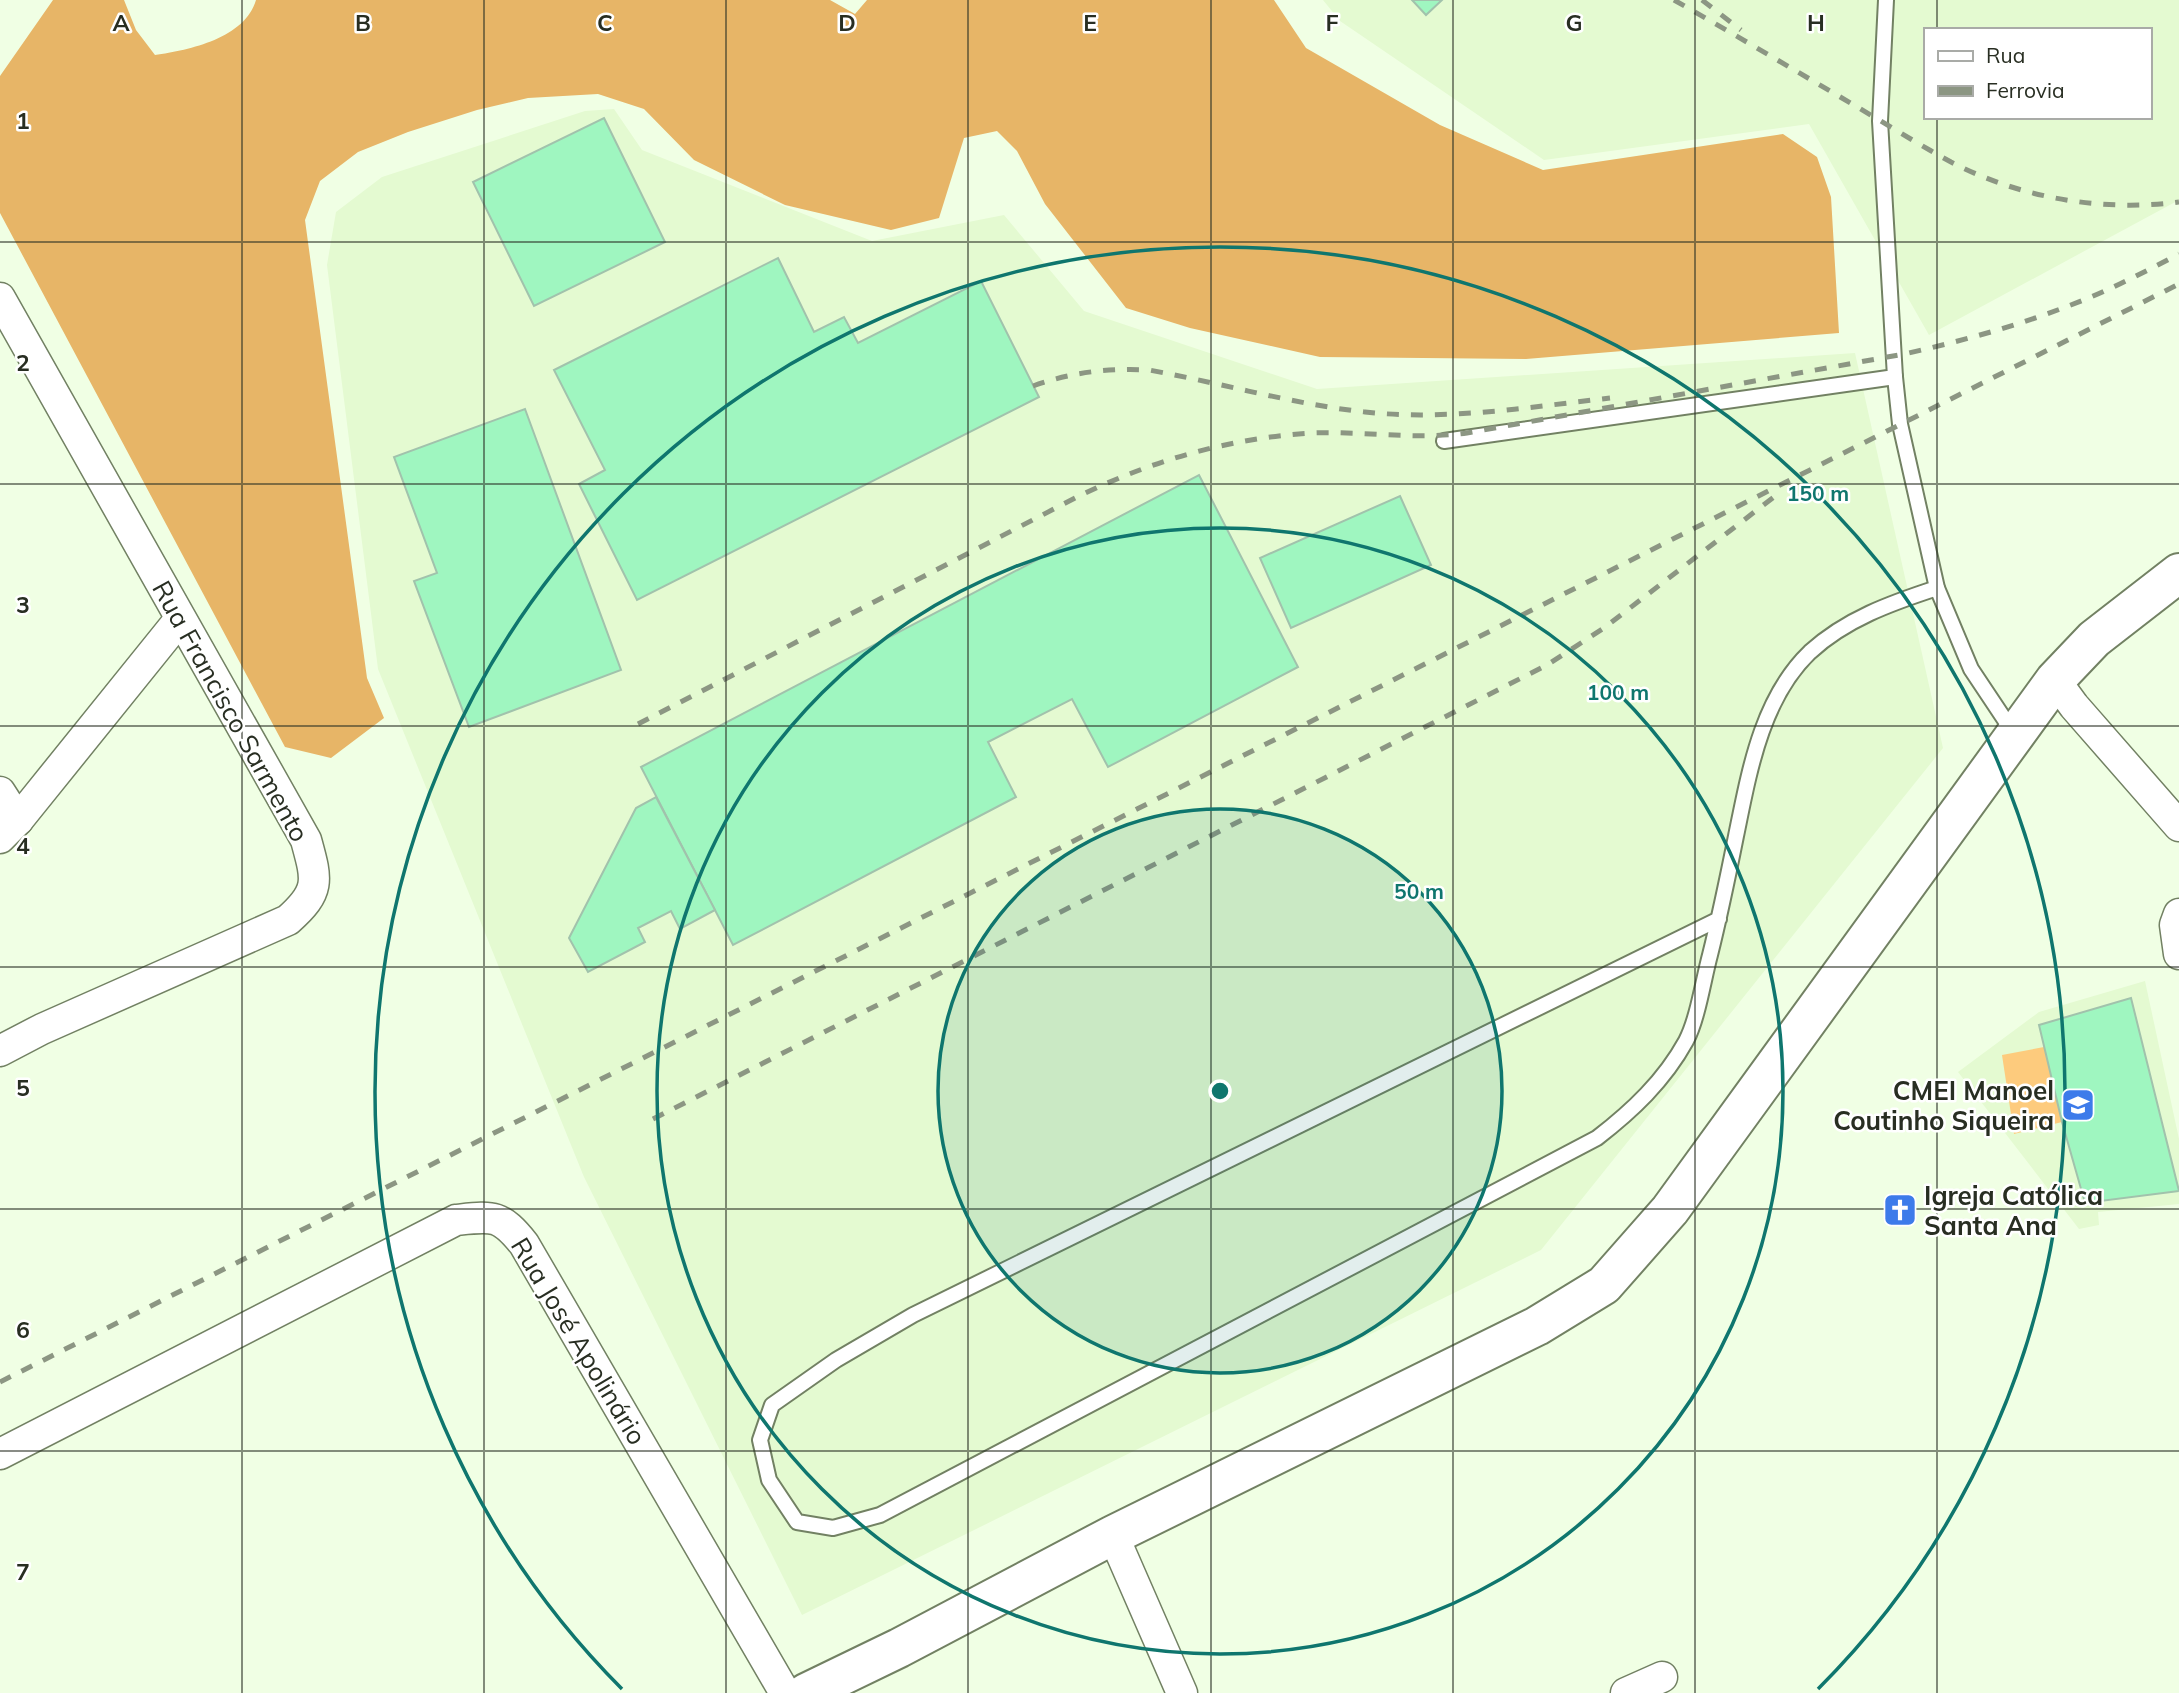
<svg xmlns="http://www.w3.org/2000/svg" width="2179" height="1693" viewBox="0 0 2179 1693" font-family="Mulish,sans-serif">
  <rect width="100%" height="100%" fill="#f0ffe4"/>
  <g fill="#e4fad1" fill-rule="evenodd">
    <path d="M1323,0H2179V200L1929,335L1809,124L1544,160L1340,21ZM1925,30H2149V117H1925Z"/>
    <polygon points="614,109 642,150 872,241 1004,215 1084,311 1317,389 1855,353 1943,748 1541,1250 802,1615 584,1177 378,669 327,265 336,212 382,177 585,111"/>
    <polygon points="2145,981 2179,1139 2179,1204 2098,1212 2099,1225 2079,1229 1958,1072 2039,1012"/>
  </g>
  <polygon fill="#fdcb7d" points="2044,1047 2062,1122 2014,1134 2002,1055"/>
  <path fill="#e7b567" d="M53,0H124L136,30L155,55C190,50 245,38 256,0H830L855,14L867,0H1274L1306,48L1440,125L1543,170L1783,134L1817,157L1831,197L1839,333L1526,359L1320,357L1190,328L1126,308L1045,204L1017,151L997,131L964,138L939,218L891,230L785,205L694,160L644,109L598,94L528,98L477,110L408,132L358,152L320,181L305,220L367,678L384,718L331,758L285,747L0,213V76Z"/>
  <g fill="#9ff6c0" stroke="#a1c2ac" stroke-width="2">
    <polygon points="1412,0 1442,0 1426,15"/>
    <polygon points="604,118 665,242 534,306 473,182"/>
    <polygon points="778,258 814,332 844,317 858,343 981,281 1039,397 637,600 579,484 605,470 554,370"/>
    <polygon points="525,409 621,670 469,727 414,581 437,573 394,457"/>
    <polygon points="1199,475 1298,667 1108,767 1072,699 988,742 1016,797 733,945 641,767"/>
    <polygon points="1400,496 1431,565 1291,628 1260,558"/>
    <polygon points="656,797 715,910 680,929 671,911 638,928 645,942 588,972 569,938 636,808"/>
    <polygon points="2131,998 2179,1191 2085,1203 2062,1122 2039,1025"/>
  </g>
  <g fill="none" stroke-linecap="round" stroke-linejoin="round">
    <defs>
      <g id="lane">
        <polyline points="1895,377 1900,424 1937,588 1971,669 2013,732"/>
        <polyline points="1444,441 1895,377 1880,121 1886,0"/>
        <path d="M1719,919L913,1315L836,1360L772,1405L760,1440L769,1480L797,1522L833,1528L880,1515L1597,1138C1632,1111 1664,1081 1686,1041C1698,1018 1703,981 1710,955C1720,915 1728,876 1736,836C1749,773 1761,699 1810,652C1846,619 1891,603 1937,588"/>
      </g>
      <g id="street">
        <path d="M0,298L306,840C317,880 321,891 288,920L42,1029L0,1051"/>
        <polyline points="2055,680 2074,706 2179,826"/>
        <polyline points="0,792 18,820"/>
        <polyline points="0,838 18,820 180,619"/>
        <polyline points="2179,914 2175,925 2179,954"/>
        <path d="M0,1454L456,1220C493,1216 500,1214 524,1244L785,1693"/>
        <polyline points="1113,1535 1182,1693"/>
        <polyline points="1626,1693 1662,1677"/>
      </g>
      <polyline id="secondary" points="806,1693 899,1648 1113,1535 1537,1326 1604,1285 1670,1210 2055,680 2094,639 2179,573"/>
    </defs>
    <use href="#lane" stroke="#728163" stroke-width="18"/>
    <use href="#street" stroke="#728163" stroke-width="33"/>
    <use href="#secondary" stroke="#728163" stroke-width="42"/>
    <use href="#lane" stroke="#fff" stroke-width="14"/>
    <use href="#street" stroke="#fff" stroke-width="30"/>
    <use href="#secondary" stroke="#fff" stroke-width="38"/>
    <g stroke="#8c9683" stroke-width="5" stroke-dasharray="12 12" stroke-linecap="butt">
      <path d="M1674,0C1734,34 1794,70 1854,105C1886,124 1918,144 1951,162C2020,198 2102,212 2179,202"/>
      <polyline points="1702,0 1741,30"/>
      <path d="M1033,386C1072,372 1108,368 1149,370C1221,383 1292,404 1365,412C1447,421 1529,407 1610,398"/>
      <path d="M638,724L1081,495C1154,460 1230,438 1312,433C1364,431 1415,440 1467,433L1904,354C1967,340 2027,323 2086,299C2118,286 2148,270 2179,254"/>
      <polyline points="653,1119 1547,665 1604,628 1779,493"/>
      <polyline points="0,1382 2179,284"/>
    </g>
  </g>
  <path fill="none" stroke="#282e22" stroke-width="2" stroke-opacity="0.55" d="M242,0V1693M484,0V1693M726,0V1693M968,0V1693M1211,0V1693M1453,0V1693M1695,0V1693M1937,0V30M1937,117V1693M0,242H2179M0,484H2179M0,726H2179M0,967H2179M0,1209H2179M0,1451H2179"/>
  <circle cx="1220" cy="1091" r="282" fill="#0f766e" fill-opacity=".12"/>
  <g fill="none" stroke="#0f766e" stroke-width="3.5">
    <circle cx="1220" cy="1091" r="282"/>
    <circle cx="1220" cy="1091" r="563"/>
    <path d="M622 1689A845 845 0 1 1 1818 1689"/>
  </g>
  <defs>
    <symbol id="school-square" viewBox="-11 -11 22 22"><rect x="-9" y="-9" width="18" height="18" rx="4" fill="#3d7bea" stroke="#fff"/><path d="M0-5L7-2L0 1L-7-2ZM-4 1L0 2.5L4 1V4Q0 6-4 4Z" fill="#fff"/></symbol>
    <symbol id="church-square" viewBox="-11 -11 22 22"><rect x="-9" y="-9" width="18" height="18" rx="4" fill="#3d7bea" stroke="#fff"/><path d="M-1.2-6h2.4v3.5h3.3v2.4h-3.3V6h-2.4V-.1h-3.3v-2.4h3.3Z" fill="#fff"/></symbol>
  </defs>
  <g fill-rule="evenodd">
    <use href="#school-square" x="2059" y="1086" width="38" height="38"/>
    <use href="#church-square" x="1881" y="1191" width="38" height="38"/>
  </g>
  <g text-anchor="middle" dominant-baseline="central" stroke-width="5" stroke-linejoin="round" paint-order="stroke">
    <g font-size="26" fill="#282e22" stroke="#fff">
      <text transform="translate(231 711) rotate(61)">Rua Francisco Sarmento</text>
      <text transform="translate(579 1341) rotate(59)">Rua José Apolinário</text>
    </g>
    <g font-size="26" font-weight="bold" fill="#282e22" stroke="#fff" text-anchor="end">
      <text x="2054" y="1090">CMEI Manoel<tspan x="2054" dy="30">Coutinho Siqueira</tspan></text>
      <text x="1924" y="1195" text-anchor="start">Igreja Católica<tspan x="1924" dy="30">Santa Ana</tspan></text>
    </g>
  </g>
  <g font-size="23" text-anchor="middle" font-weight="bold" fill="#282e22" stroke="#fff" stroke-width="5" stroke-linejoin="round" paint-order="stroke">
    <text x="121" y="31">A</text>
    <text x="363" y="31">B</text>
    <text x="605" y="31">C</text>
    <text x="847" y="31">D</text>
    <text x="1090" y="31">E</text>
    <text x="1332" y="31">F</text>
    <text x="1574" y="31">G</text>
    <text x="1816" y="31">H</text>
    <text x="23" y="129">1</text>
    <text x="23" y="371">2</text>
    <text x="23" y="613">3</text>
    <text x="23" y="854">4</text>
    <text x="23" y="1096">5</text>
    <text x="23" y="1338">6</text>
    <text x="23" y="1580">7</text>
  </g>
  <circle cx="1220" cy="1091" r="10" fill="#0f766e" stroke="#fff" stroke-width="3.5"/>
  <g font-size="21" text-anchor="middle" font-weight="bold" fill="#0f766e" stroke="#fff" stroke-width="5" stroke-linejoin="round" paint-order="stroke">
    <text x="1818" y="501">150 m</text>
    <text x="1618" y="700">100 m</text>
    <text x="1419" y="899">50 m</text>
  </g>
  <rect x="1924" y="28" width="228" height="91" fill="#ffffff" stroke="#a9aba7" stroke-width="2"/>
  <rect x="1938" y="51" width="35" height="10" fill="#ffffff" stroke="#a9aba7" stroke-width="2"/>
  <text x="1986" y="63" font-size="21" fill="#282e22">Rua</text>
  <rect x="1938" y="86" width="35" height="10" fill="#8c9683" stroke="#a9aba7" stroke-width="2"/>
  <text x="1986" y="98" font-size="21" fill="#282e22">Ferrovia</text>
</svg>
